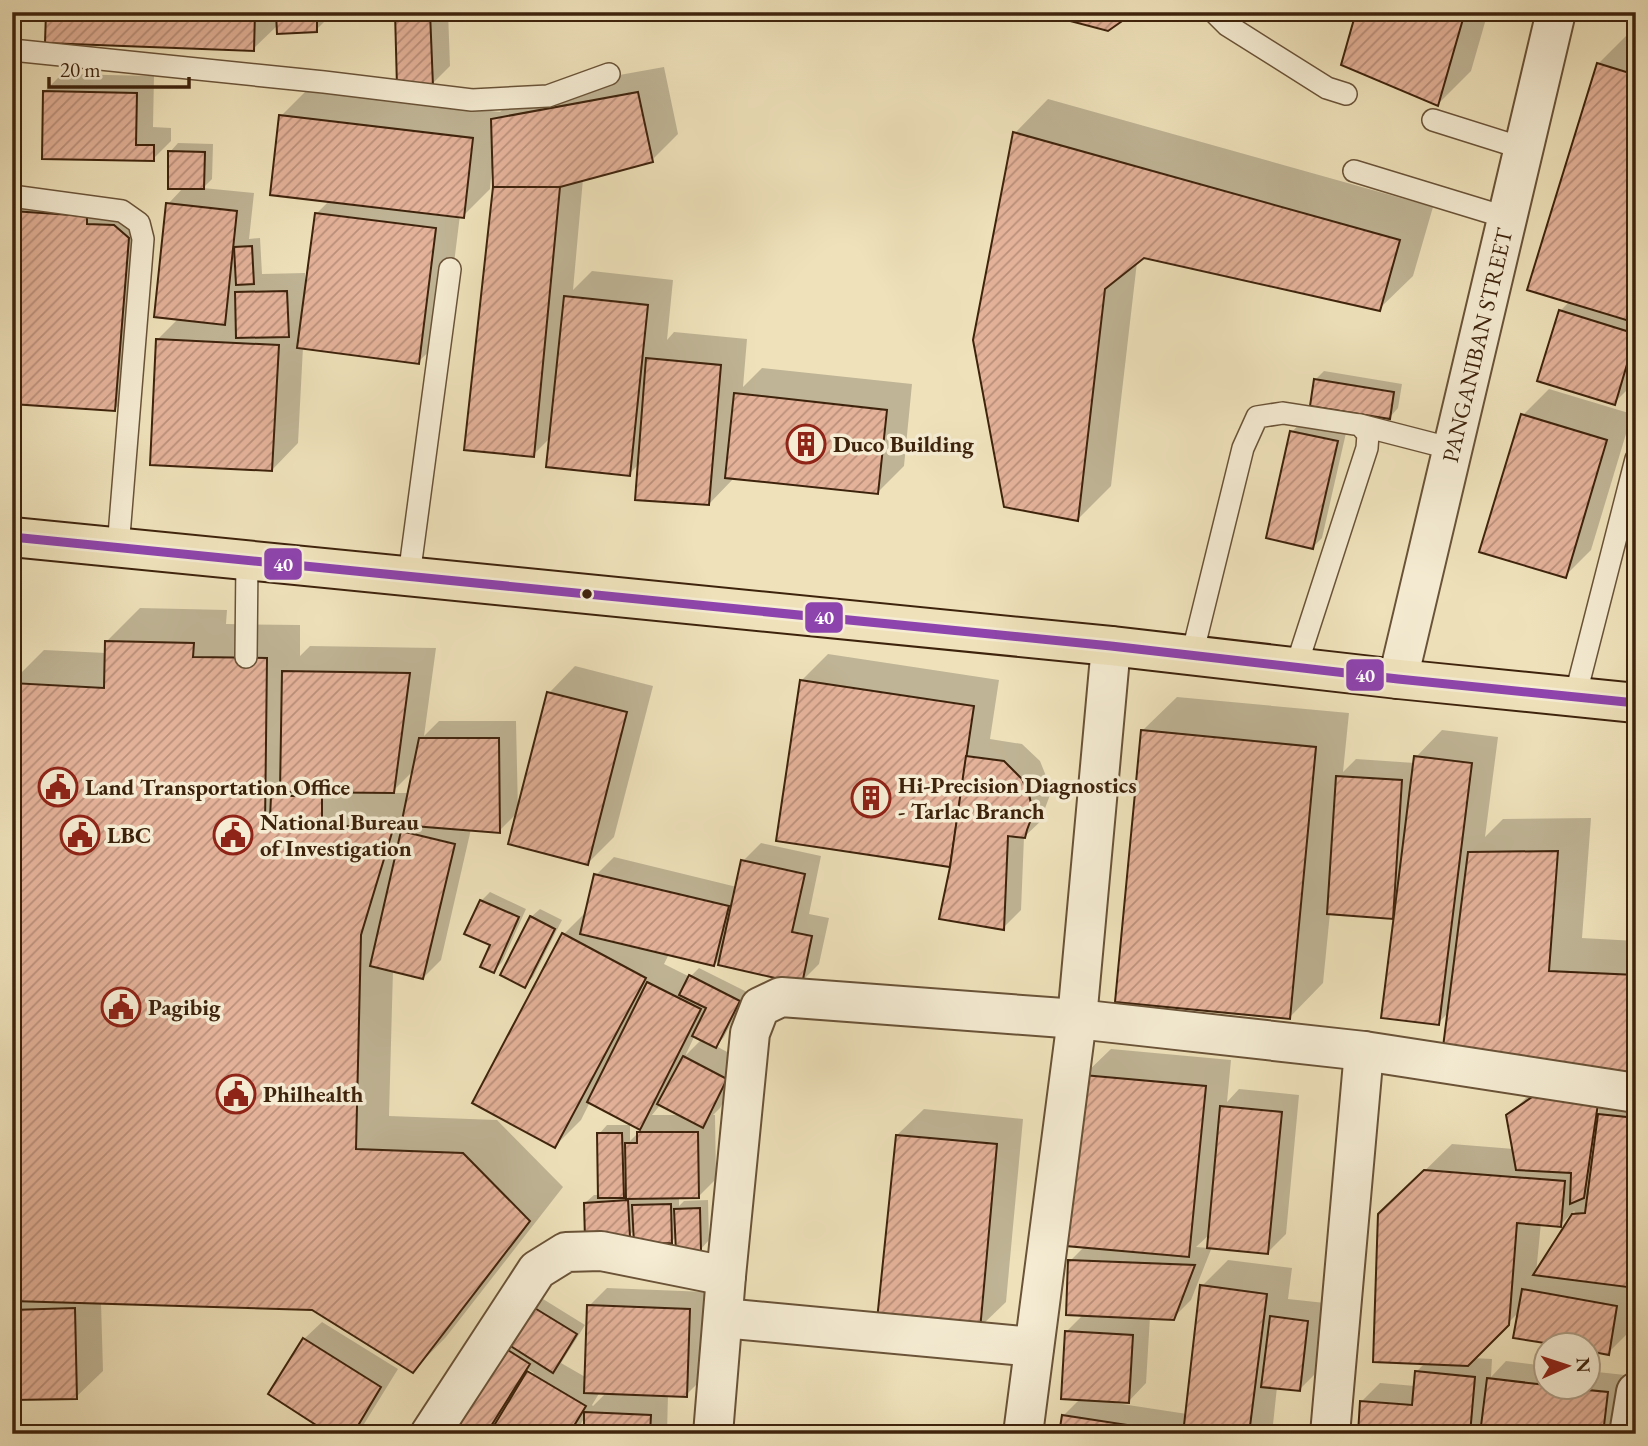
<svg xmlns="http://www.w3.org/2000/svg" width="1648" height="1446" viewBox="0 0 1648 1446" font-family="'EB Garamond',serif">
  <defs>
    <pattern id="building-hatch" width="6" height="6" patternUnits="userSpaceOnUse" patternTransform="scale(1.75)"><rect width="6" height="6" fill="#e4b299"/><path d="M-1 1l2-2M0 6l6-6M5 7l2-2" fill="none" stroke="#ba907b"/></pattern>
  </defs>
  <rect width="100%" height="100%" fill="#efe2bb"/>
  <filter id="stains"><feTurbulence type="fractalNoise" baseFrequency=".00286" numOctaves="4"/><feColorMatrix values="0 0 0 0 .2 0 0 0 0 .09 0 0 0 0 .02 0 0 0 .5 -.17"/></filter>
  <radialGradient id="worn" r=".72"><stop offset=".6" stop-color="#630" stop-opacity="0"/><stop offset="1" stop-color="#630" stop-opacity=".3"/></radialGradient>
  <g fill="#0003" fill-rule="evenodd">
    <polygon points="48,12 325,12 325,21 316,30 279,24 253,49"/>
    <polygon points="397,12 448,12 450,66 432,84"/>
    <polygon points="1358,12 1488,12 1471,71 1438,104"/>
    <polygon points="1632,30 1636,31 1636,372 1632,385 1614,403 1560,311 1570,301 1598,64"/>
    <polygon points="664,67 678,134 652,160 583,179 573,290 592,271 673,280 667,340 674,332 747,339 743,387 762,368 912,384 904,466 878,492 735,477 709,504 639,464 629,474 551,437 533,455 495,188 494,167 492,167 490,189 463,216 460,215 445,336 418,362 303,347 298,443 272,470 158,339 179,318 168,204 184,187 170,152 178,143 213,144 212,179 203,188 254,193 249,239 260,238 262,274 305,273 305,286 307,286 317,213 330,200 281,116 307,90 500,112 519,93"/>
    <polygon points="62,74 154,76 153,127 171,128 171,141 153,159 44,92"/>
    <polygon points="1048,99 1433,207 1413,276 1379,309 1144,256 1137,262 1111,486 1078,519 1015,133"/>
    <polygon points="18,203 123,217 137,229 123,401 114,410 12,403 12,209"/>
    <polygon points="1324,371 1402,384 1398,408 1390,417 1315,380"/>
    <polygon points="1549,389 1632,414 1591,550 1565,576 1523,415"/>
    <polygon points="1300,423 1346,433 1322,538 1313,547 1292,432"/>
    <path d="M140,608L227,610L226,624L300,625V656L310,646L436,648L424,736L439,721H516L518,812L499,831L471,829L441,960L423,978L393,970L389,1116L497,1120L563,1187L446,1337L413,1371L313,1308L101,1302L103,1371L76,1397L12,1399V682L44,650L106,653V642ZM414,770L409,793H391Z"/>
    <polygon points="828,654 999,680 990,739 1022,744 1040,761 1046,776 1050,795 1044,811 1043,819 1024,837 1021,910 1003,928 801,681"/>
    <polygon points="575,666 653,686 614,837 588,863 549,693"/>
    <polygon points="1177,697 1349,713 1343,772 1356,759 1415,763 1416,757 1442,730 1498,737 1485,837 1503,819 1591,818 1582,938 1636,941 1636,1070 1449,1012 1438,1023 1396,914 1393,917 1330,913 1323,983 1290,1017 1143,730"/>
    <path d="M761,843L821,856L809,914L829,918L819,964L801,982L722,957L714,965L669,954L664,964L690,977L699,968L747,992L724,1037L716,1046L744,1061L720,1108L713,1115H715L716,1179L699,1196L679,1197V1206L684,1201L708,1200L709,1240L701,1249L677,1236L672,1241L635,1230L629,1235L585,1203L594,1195H600L599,1134L607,1125H630V1141L642,1129L590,1102L581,1120L555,1146L564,934L587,911L596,875L614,857L737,887L743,861ZM695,1035L702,1039L686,1055V1054ZM661,1104L682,1115H652Z"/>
    <polygon points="490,892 526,909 502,962 494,971 492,944 481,901"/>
    <polygon points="540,909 562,920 533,977 525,985 531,917"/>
    <path d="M1111,1049L1231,1060L1227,1102L1239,1089L1299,1095L1286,1234L1268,1252L1212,1247L1191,1300L1173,1318L1150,1317L1146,1383L1129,1401L1116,1400L1115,1403L1187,1414L1202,1286L1228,1260L1292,1268L1288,1299L1325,1303L1318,1371L1300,1389L1277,1387L1272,1434H1061L1063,1416L1081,1398L1067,1331L1084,1314L1070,1261L1085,1246L1084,1075ZM1210,1234L1209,1248L1196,1247Z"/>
    <path d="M1555,1078L1636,1089V1276L1625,1287L1634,1289L1626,1335L1608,1353L1588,1344H1561L1515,1336L1519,1312L1473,1358L1492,1359L1491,1377L1506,1361L1546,1366V1386H1588V1371L1625,1375L1618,1434H1360L1362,1401L1380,1383L1415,1386L1416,1372L1426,1362L1407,1188L1452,1144L1514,1149L1507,1116L1526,1098ZM1597,1095H1601L1592,1156H1589ZM1574,1211L1575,1212L1536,1273L1541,1223L1560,1225Z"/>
    <polygon points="924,1109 1023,1119 1006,1302 979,1328 897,1135"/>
    <path d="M607,1288L707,1292L704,1377L686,1395L668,1394L667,1434H585L586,1415L575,1434H449L535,1308L543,1299L585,1325L561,1363L587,1378L589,1306ZM519,1364L534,1373L531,1375L518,1367ZM600,1392H607L593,1406L592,1405Z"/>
    <polygon points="322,1322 398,1369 364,1424 354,1434 306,1434 316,1423 304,1339"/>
  </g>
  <g fill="url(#building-hatch)" stroke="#3e230c" stroke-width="2">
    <polygon points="46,12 255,12 254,51 45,43"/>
    <polygon points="276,12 317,12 317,32 277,34"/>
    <polygon points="395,12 430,12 433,86 397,87"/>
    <polygon points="1036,12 1135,12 1108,31"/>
    <polygon points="1356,12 1465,12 1438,106 1341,65"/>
    <polygon points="1597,63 1636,75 1636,323 1527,290"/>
    <polygon points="43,91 137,93 136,145 154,145 154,161 42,159"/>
    <polygon points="638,92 653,162 560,187 493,187 491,119"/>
    <polygon points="279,115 473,138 464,218 270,195"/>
    <polygon points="1013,132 1400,240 1380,311 1144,258 1105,289 1078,521 1004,507 973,340"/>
    <polygon points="168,151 205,152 204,189 168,189"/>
    <polygon points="493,187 560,187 534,457 464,450"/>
    <polygon points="166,203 237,211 225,325 154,317"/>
    <polygon points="12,211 87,216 87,224 114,225 129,238 115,411 12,404"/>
    <polygon points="315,213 436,228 419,364 297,348"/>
    <polygon points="252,246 254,284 236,285 234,247"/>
    <polygon points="287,291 289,337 236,338 235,292"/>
    <polygon points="564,296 648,305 630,476 546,467"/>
    <polygon points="1559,310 1636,334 1615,405 1537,381"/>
    <polygon points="156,339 279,345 272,471 150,465"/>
    <polygon points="646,358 721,365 709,505 635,500"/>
    <polygon points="1314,379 1394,392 1390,419 1310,406"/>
    <polygon points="734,393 887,410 878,494 725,478"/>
    <polygon points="1521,414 1607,440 1566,578 1479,552"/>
    <polygon points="1290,431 1338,441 1313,549 1266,538"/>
    <polygon points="105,641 194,643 193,657 267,658 265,826 394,826 361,935 356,1149 463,1153 530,1221 413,1373 312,1310 12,1301 12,683 104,688"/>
    <polygon points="282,671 410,673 394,793 280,792"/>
    <polygon points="800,680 974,706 950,867 776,841"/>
    <polygon points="547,692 627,712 588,865 508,844"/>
    <polygon points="1141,730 1316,747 1290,1019 1115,1002"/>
    <polygon points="419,738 499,738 500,833 401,825"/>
    <polygon points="966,756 1004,761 1022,779 1029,794 1033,814 1027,830 1025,838 1008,836 1004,930 939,919 950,867"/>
    <polygon points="1414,756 1472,763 1439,1025 1381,1018"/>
    <polygon points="1336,776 1402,780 1393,919 1327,914"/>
    <polygon points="271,796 322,796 322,819 270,819"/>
    <polygon points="401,831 455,844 423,979 370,966"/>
    <polygon points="1558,851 1549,971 1636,975 1636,1073 1443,1047 1468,852"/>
    <polygon points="741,860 805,874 792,932 812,936 802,984 718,965"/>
    <polygon points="594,874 729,906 714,966 580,934"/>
    <polygon points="480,900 519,917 494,973 480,967 490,945 464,934"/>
    <polygon points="530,916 555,929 525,988 500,975"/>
    <polygon points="562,933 646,978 555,1148 472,1103"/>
    <polygon points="689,975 740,1001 716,1048 692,1036 706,1008 679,995"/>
    <polygon points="647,982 701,1009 640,1130 587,1102"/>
    <polygon points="683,1056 727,1079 703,1128 657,1104"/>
    <polygon points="1083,1075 1206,1086 1189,1257 1066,1246"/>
    <polygon points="1535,1095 1598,1104 1584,1198 1570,1204 1571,1173 1516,1170 1506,1115"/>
    <polygon points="1220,1106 1282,1112 1268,1254 1207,1248"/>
    <polygon points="1598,1114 1636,1118 1636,1223 1627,1287 1533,1275 1572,1214 1585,1213"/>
    <polygon points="637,1132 698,1132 699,1198 626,1199 625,1143 637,1143"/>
    <polygon points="597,1133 622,1133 624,1198 598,1198"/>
    <polygon points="896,1135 997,1144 980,1330 877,1320"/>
    <polygon points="1424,1170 1565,1181 1561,1227 1517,1223 1509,1325 1468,1366 1373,1362 1378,1214"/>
    <polygon points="628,1200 630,1237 585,1239 584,1203"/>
    <polygon points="671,1204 672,1243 634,1244 632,1205"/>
    <polygon points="700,1208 701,1251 676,1252 674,1209"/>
    <polygon points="1068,1260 1195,1265 1174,1320 1066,1315"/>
    <polygon points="1200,1285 1267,1294 1249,1434 1183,1434"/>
    <polygon points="1522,1289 1617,1306 1609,1355 1588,1351 1588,1344 1551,1344 1513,1338"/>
    <polygon points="587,1305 690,1309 687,1397 584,1393"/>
    <polygon points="533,1307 577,1334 553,1373 509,1345"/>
    <polygon points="75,1308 77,1399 12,1400 12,1310"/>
    <polygon points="1270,1316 1308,1321 1300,1391 1261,1387"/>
    <polygon points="1065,1331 1133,1335 1129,1403 1061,1399"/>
    <polygon points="303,1338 381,1387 353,1434 330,1434 268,1394"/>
    <polygon points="503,1347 530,1364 486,1434 475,1434 456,1421"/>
    <polygon points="527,1371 586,1406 569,1434 489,1434"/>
    <polygon points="1415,1371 1475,1377 1470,1434 1358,1434 1360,1401 1412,1405"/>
    <polygon points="1487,1378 1546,1385 1546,1386 1608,1392 1603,1434 1480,1434"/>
    <polygon points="584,1412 651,1415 650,1434 584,1434"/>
    <polygon points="1062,1415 1173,1432 1172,1434 1059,1434"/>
  </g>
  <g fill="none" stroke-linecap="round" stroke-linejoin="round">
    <defs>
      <g id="service">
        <polyline points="1214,12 1227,25 1327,88 1346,94"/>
        <polyline points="12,50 324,82 472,100 548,96 609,74"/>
        <polyline points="1433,120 1525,149"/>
        <polyline points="1354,171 1508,218"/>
        <polyline points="12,196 122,211 139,223 143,239 118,548"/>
        <polyline points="1360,425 1453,449"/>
        <polyline points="409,576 450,269"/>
        <polyline points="1192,655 1243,448 1257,417 1283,413 1360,425 1368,434 1367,448 1296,667"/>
        <polyline points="246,657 247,560"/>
        <polyline points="1575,697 1636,459"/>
      </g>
      <g id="minor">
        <polyline points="723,1318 1034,1347"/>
        <polyline points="430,1434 537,1270 566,1252 601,1251 726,1276"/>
        <polyline points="713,1434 726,1276 750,1033 760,1007 781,997 1077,1019 1364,1051 1636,1093"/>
        <polyline points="1023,1434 1077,1019 1111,646"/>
        <polyline points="1330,1434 1364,1051"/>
        <polyline points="1629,1434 1636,1392"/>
      </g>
      <g id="tertiary">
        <path id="s1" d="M1398,679L1556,12"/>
      </g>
      <polyline id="trunk" points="12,537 1111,646 1398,679 1636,703"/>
    </defs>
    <use href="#service" stroke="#6a5338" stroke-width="24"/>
    <use href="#minor" stroke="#6a5338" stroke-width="42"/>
    <use href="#tertiary" stroke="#6a5338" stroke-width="42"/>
    <use href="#trunk" stroke="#3e230c" stroke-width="42"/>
    <use href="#service" stroke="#f5ecd3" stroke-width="21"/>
    <use href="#minor" stroke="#f5ecd3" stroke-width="38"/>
    <use href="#tertiary" stroke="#f5ecd3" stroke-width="38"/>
    <use href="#trunk" stroke="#efe2bb" stroke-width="38"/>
    <defs>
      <polyline id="bus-1" points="12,537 1111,646 1398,679 1636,703"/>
    </defs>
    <use href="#bus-1" stroke="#f5ecd3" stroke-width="14"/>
    <use href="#bus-1" stroke="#8e44ad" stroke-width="9"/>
  </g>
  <defs>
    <symbol id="building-ring" viewBox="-11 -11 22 22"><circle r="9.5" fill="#f5ecd3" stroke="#8f2418" stroke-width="1.5"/><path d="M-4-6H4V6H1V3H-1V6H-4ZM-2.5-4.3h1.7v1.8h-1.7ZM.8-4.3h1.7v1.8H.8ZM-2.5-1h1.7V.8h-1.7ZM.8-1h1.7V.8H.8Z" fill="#8f2418"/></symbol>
    <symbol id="civic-ring" viewBox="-11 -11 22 22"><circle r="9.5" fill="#f5ecd3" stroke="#8f2418" stroke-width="1.5"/><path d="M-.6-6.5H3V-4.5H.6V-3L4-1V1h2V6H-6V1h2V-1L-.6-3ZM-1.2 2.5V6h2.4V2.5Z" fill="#8f2418"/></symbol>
  </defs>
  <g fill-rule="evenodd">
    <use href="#building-ring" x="784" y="422" width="44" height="44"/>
    <use href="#civic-ring" x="36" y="765" width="44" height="44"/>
    <use href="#building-ring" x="849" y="776" width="44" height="44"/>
    <use href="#civic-ring" x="58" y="813" width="44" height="44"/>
    <use href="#civic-ring" x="211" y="813" width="44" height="44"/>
    <use href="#civic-ring" x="99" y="985" width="44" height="44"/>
    <use href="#civic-ring" x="214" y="1072" width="44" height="44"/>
  </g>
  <circle fill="#3e230c" stroke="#f5ecd3" stroke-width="2.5" cx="587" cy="594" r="6"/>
  <g text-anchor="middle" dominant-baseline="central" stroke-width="7" stroke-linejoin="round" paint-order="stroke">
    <g font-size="23" fill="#3e230c" stroke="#f5ecd3">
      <text stroke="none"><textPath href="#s1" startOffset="343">PANGANIBAN STREET</textPath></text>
    </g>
    <g font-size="23" font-weight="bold" fill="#3e230c" stroke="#f5ecd3" text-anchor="start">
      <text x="833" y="444">Duco Building</text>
      <text x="898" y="785">Hi-Precision Diagnostics<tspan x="898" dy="26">- Tarlac Branch</tspan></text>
      <text x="85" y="787">Land Transportation Office</text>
      <text x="260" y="822">National Bureau<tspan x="260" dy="26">of Investigation</tspan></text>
      <text x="107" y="835">LBC</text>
      <text x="148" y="1007">Pagibig</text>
      <text x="263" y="1094">Philhealth</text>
    </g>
  </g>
  <g stroke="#f5ecd3" stroke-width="2.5">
    <rect x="263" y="547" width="40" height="34" rx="7" fill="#8e44ad"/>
    <rect x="804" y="601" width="40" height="33" rx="7" fill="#8e44ad"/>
    <rect x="1345" y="658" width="40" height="34" rx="7" fill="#8e44ad"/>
  </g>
  <g font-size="19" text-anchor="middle" font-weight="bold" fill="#fff">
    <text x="283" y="571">40</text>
    <text x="824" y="624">40</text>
    <text x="1365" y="682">40</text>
  </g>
  <rect width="1648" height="1446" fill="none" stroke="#efe2bb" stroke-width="42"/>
  <rect x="14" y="14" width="1620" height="1418" fill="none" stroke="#3e230c" stroke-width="3.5"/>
  <rect x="21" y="21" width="1606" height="1404" fill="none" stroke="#3e230c" stroke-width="2"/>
  <g transform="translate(1567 1366) rotate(87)"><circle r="33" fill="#f5ecd3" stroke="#ac9c83" stroke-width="2"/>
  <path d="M0-5L12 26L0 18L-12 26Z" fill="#8f2418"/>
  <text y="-10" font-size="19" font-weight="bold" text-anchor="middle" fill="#3e230c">N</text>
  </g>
  <path d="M49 77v10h140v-10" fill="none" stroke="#3e230c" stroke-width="3.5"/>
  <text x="60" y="77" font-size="21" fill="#3e230c" stroke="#f5ecd3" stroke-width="5" paint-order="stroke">20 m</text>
  <rect width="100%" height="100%" filter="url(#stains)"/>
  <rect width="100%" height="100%" fill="url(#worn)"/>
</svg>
